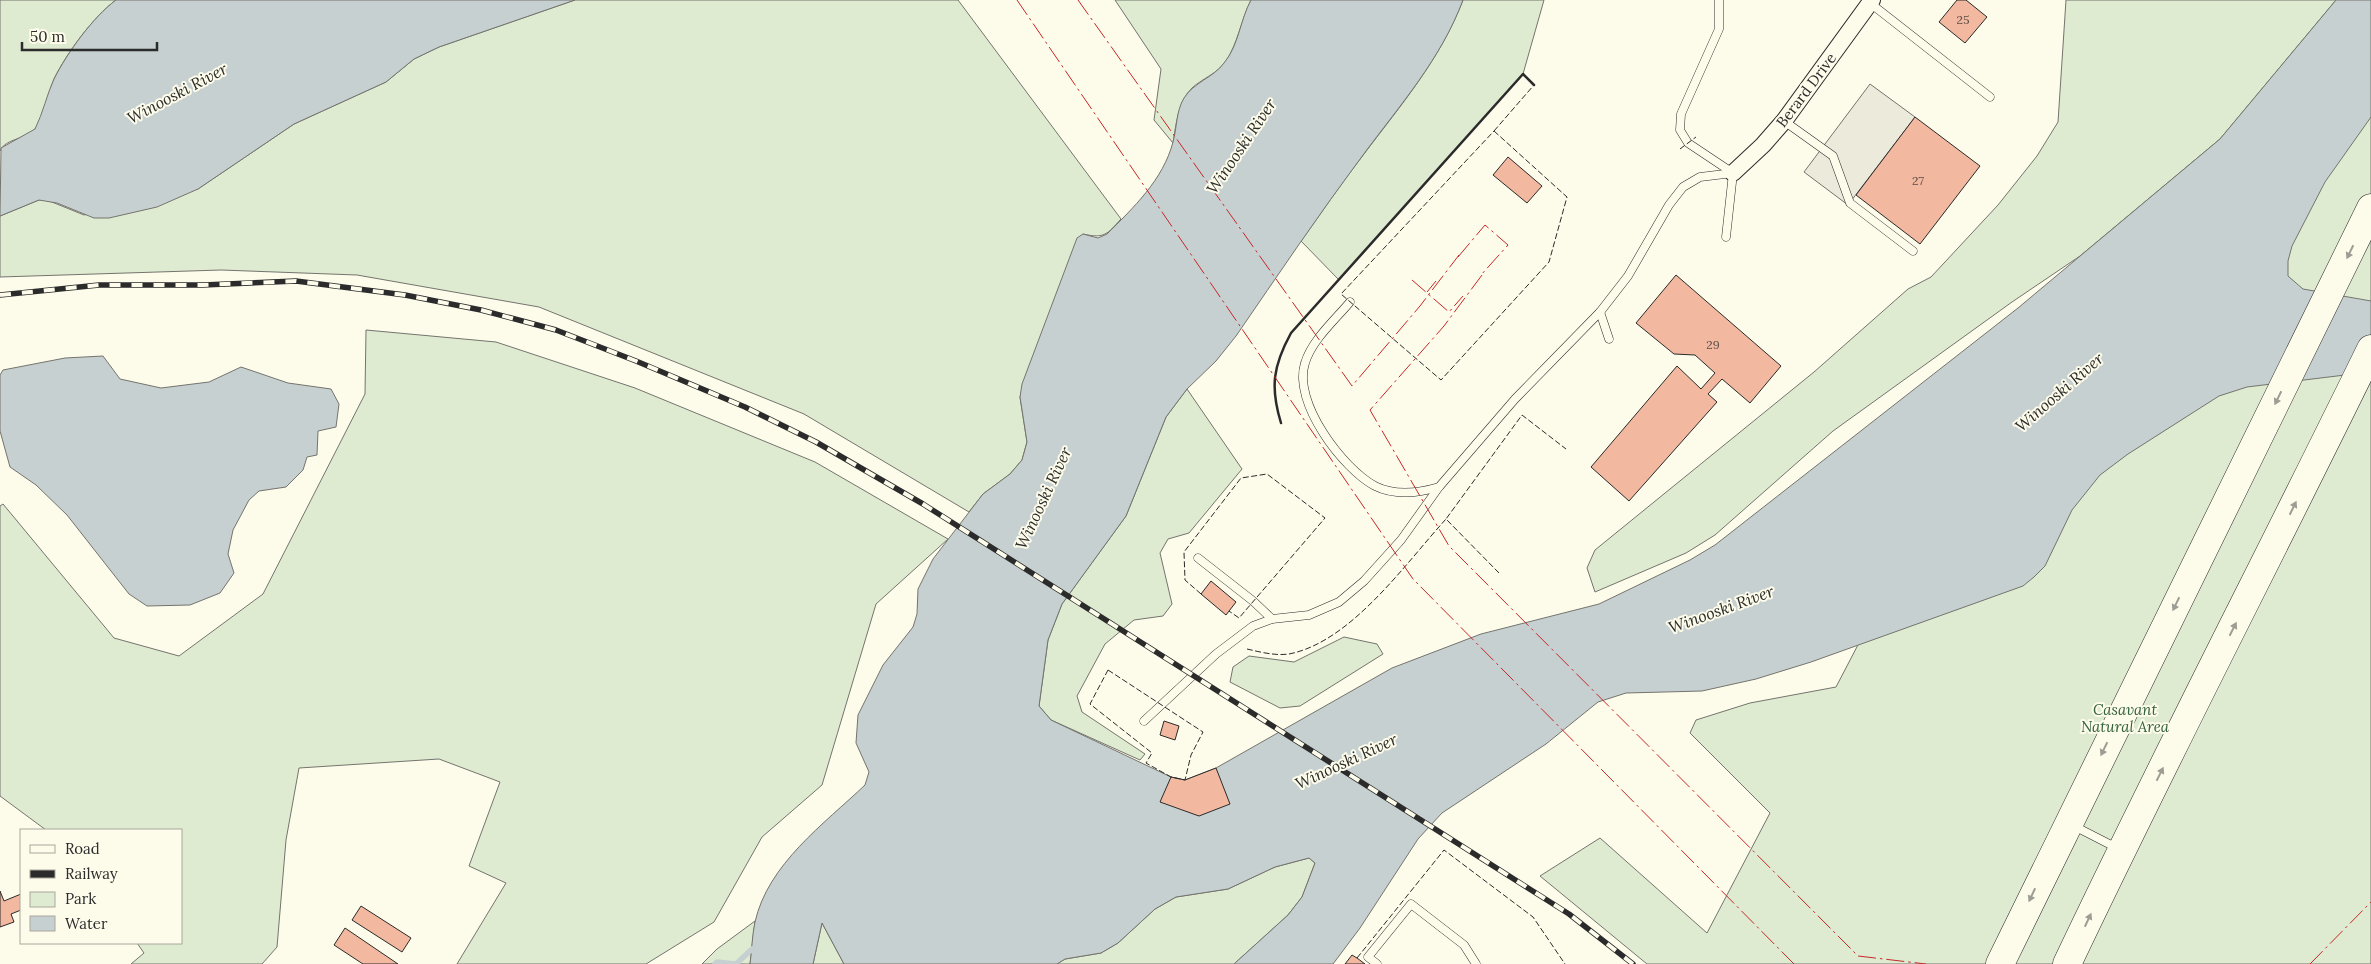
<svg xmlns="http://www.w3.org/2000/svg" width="2371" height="964" viewBox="0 0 2371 964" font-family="Lora,serif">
  <rect width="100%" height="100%" fill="#fdfbea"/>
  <g fill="#deebd1" stroke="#74746e">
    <path d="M0,0H116C93,17 66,54 54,79C47,94 46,116 35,129C26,140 5,138 0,151Z"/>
    <path d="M575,0H958L1121,219C1107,234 1105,239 1083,234L1020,397L1027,442L1022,460L1010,474L983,494L969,512L804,414L539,307L357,275L221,270L0,277V216L39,200H47L84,215L198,189L294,124L386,82L414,59L439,47Z"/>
    <path d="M1115,0H1251C1241,20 1238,43 1226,61C1217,74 1203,78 1192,88C1178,101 1176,125 1173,143L1154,120L1161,69Z"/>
    <path d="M1463,0H1544L1523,74L1339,280L1301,241C1322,212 1342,182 1364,154C1401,105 1441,58 1463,0Z"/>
    <polygon points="2066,0 2336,0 2220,139 2080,256 2012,302 1833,431 1715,535 1686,553 1595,592 1587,568 1595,550 1814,372 1908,289 1931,277 1998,205 2037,156 2058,122"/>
    <polygon points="2371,60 2371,964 1647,964 1540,876 1600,838 1707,933 1770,813 1690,733 1696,720 1750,703 1836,687 1884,595"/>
    <polygon points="366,330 496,342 635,388 815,462 948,539 876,604 822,785 762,837 714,922 646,964 457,964 506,883 469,866 500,782 439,759 299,768 286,840 277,947 262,964 131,964 144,953 137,943 181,943 181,830 46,830 0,796 0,506 3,504 114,638 179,656 263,594 365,394"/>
    <polygon points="1187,389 1242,469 1189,533 1168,539 1160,553 1172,604 1163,616 1134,620 1105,644 1077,696 1082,712 1145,754 1140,760 1051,720 1039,706 1048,640 1062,604 1126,516 1166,417"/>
    <polygon points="1344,637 1377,644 1383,654 1300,706 1280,708 1230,682 1233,667 1249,656 1294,662"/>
    <polygon points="1309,858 1315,863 1302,897 1288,915 1234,964 1057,964 1065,959 1101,953 1118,943 1155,909 1176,897 1228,889 1275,867"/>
    <polygon points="755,921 750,964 702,964 717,949"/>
    <polygon points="822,923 844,964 813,964"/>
  </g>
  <polygon fill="#eceadb" stroke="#74746e" points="1870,84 1915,117 1848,205 1804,172"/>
  <g fill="#c7d0d0" stroke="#74746e">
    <path d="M116,0H575L439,47L414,59L386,82L294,124L198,189L157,207L109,218H94L57,203L39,200L0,216L1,148L35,129C43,113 47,94 54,79C67,53 93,17 116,0Z"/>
    <path d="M1251,0H1463C1441,59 1400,105 1363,155C1319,214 1278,275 1236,336L1216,361L1187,389L1166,417L1126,516L1062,604L1048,640L1039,706L1051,720L1171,777L1185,780L1216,768L1392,668L1481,634L1599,604L1690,560L1715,545L2018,308L2220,139L2336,0H2371V117L2325,182L2292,246L2288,261V276L2303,289L2371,301V375H2345L2247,387L2219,396L2128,454L2100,475L2072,510L2045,566L2034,577L2023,586L1811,662L1756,679L1702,691L1626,693L1598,702L1546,744L1442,813L1418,839L1360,928L1333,964H1234L1288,915L1302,897L1315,863L1309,858L1275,867L1228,889L1176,897L1155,909L1118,943L1101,953L1065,959L1057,964H844L822,923L813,964H750C752,950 752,935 755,922C768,864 824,824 865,785L869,772L856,743L858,715L883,665L913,627L917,614L918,589L933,559L983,494L1010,474L1022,460L1027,442L1020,397L1022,384L1077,238L1083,234L1098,238L1107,234C1133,208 1163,180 1173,142C1177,128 1176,111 1184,98C1194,82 1213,78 1224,63C1239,45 1240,20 1251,0Z"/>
    <polygon points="103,356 120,379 161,388 209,382 241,367 288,383 331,389 339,404 336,427 318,431 317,455 307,457 303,470 286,487 259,491 249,500 233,530 228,554 234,573 220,593 190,605 147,606 129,594 67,515 36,485 10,467 0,431 0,375 3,370 65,358"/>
  </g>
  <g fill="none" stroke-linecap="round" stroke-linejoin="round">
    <polyline stroke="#c7d0d0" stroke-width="5.5" points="715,964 717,962 736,964 752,949"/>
  </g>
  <g fill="#f2b8a0" stroke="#2b2b2b">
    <polygon points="1957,0 1966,0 1987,17 1965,43 1939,22"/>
    <polygon points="1915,117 1980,166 1920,244 1856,195"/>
    <polygon points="1508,157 1542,186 1527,203 1493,175"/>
    <polygon points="1676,275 1781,366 1750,403 1722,379 1708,394 1717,402 1629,501 1591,467 1677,366 1701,389 1715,373 1695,355 1674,354 1636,323"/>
    <polygon points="1211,581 1236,602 1226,615 1201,594"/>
    <polygon points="1164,721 1179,726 1175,740 1160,735"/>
    <polygon points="1216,768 1230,804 1199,816 1160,802 1171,777 1185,780"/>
    <polygon points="0,891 4,901 21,894 21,910 11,914 14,922 0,927"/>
    <polygon points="361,906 411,938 402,952 352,920"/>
    <polygon points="345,928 398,964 363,964 334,945"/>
    <polygon points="1352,955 1357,958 1365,964 1345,964"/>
  </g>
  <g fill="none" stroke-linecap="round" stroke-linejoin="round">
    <defs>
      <g id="lane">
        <polyline points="1719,0 1719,29 1681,114 1680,130 1688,143 1733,173"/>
        <polyline points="1870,3 1990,97"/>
        <polyline points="1784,121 1833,156 1850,203 1913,251"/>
        <polyline points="1726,237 1733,173"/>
        <path d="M1350,302C1334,321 1312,340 1305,363C1292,402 1343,469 1375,486C1395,496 1419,493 1439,487"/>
        <polyline points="1600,312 1609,339"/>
        <polyline points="1198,558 1253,601 1272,619"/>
        <polyline points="1144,721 1216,654 1253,626 1272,619 1309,615 1339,602 1364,581 1401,540 1439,487 1515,399 1600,312 1628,276 1669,205 1683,187 1700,177 1733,173"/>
        <polyline points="2074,826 2117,848"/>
        <polyline points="1377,964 1368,957 1411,904 1464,945 1476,964"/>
      </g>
      <polyline id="street" points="1733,173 1763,145 1784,121 1872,0"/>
      <g id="highway">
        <polyline points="2000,964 2371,208"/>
        <path d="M2067,964C2165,757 2271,554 2371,349"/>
      </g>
    </defs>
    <use href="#lane" stroke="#2b2b2b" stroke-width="9"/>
    <use href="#street" stroke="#2b2b2b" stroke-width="18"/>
    <use href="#highway" stroke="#2b2b2b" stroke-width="29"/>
    <use href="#lane" stroke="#fdfbea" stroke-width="8"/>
    <use href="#street" stroke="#fdfbea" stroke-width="16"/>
    <use href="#highway" stroke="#fdfbea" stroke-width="28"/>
    <defs>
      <polyline id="rail" points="0,295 99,285 203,285 296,281 405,295 481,310 556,330 636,361 745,407 816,442 923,504 1569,914 1633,964"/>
    </defs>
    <use href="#rail" stroke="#2b2b2b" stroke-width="5.5"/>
    <use href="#rail" stroke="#fdfbea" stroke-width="4" stroke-dasharray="11" stroke-linecap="butt"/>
    <g stroke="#2b2b2b" stroke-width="1" stroke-dasharray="6 2.5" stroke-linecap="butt">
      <polygon points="1494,131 1567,197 1549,262 1441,380 1341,294"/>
      <polyline points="1494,131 1534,85"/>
      <polyline points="1680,149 1696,137"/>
      <polyline points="1499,573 1446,519 1522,415 1566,449"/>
      <polyline points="1201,594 1185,580 1184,552 1241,478 1267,474 1325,518 1239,618 1229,611"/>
      <path d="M1247,649C1260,652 1275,656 1289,654C1351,642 1405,564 1446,519"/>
      <polygon points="1108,670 1203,732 1191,755 1185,780 1171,777 1146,763 1152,753 1090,704"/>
      <polyline points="1357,958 1444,850 1533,917 1565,964"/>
    </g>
    <path stroke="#2b2b2b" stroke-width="2.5" d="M1281,423C1270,387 1273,366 1291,333L1523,74L1534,85"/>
    <g stroke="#c62828" stroke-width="1" stroke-dasharray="18 4 2.5 4" stroke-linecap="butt">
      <polyline points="1017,0 1413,579 1794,964"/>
      <polyline points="1078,0 1352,386 1420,306 1459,255"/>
      <polyline points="1458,257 1485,225 1508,245 1481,275"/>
      <polyline points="1482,275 1444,326 1370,410 1449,546 1858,956 1926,964"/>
      <polyline points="1412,280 1449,312 1463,296"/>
      <polyline points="1427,292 1436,281"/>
      <polyline points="2310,964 2371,902"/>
    </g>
  </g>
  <defs><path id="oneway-solid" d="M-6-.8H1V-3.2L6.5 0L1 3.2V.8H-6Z" transform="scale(1.25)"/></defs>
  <g fill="#9e9d94">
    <use href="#oneway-solid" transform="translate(2350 252) rotate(116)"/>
    <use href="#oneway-solid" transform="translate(2278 398) rotate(116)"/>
    <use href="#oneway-solid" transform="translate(2293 508) rotate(-64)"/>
    <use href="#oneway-solid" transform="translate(2176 604) rotate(116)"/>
    <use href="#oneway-solid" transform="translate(2233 629) rotate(-63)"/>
    <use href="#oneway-solid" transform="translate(2104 749) rotate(116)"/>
    <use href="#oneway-solid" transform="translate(2160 774) rotate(-63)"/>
    <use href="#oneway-solid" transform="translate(2032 895) rotate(115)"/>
    <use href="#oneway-solid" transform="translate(2088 920) rotate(-65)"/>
  </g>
  <g text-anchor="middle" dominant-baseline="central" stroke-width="4" stroke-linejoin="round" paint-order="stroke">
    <g font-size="12" fill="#5d4e48">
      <text x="1963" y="19">25</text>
      <text x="1918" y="180">27</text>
      <text x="1713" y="344">29</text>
    </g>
    <g font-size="15" fill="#2b2b2b" stroke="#fdfbea">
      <text transform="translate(1806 90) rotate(-53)">Berard Drive</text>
    </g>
    <g font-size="15" font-style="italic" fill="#34623c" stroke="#fdfbea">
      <text x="2125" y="709">Casavant<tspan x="2125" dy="17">Natural Area</tspan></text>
    </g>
    <g font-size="16" font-style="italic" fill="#2b2b2b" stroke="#fdfbea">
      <text transform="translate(177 93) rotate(-28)">Winooski River</text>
      <text transform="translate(1241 146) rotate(-56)">Winooski River</text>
      <text transform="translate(2059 392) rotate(-41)">Winooski River</text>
      <text transform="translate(1043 498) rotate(-65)">Winooski River</text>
      <text transform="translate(1721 609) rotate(-20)">Winooski River</text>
      <text transform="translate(1346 761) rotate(-25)">Winooski River</text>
    </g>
  </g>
  <rect x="20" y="829" width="162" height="115" fill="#fdfbea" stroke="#a9a89e"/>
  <rect x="30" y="845" width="25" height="8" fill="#fdfbea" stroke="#a9a89e"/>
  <text x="65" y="854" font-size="15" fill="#2b2b2b">Road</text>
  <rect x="30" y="870" width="25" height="8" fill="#2b2b2b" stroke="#a9a89e"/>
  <text x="65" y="879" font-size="15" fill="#2b2b2b">Railway</text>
  <rect x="30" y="892" width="25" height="15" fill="#deebd1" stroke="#a9a89e"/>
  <text x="65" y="904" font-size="15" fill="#2b2b2b">Park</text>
  <rect x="30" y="916" width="25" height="15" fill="#c7d0d0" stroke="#a9a89e"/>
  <text x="65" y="929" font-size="15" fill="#2b2b2b">Water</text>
  <path d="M22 42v8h135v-8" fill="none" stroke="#2b2b2b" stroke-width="2.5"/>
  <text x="30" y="42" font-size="15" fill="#2b2b2b" stroke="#fdfbea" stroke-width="4" paint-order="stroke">50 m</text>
</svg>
